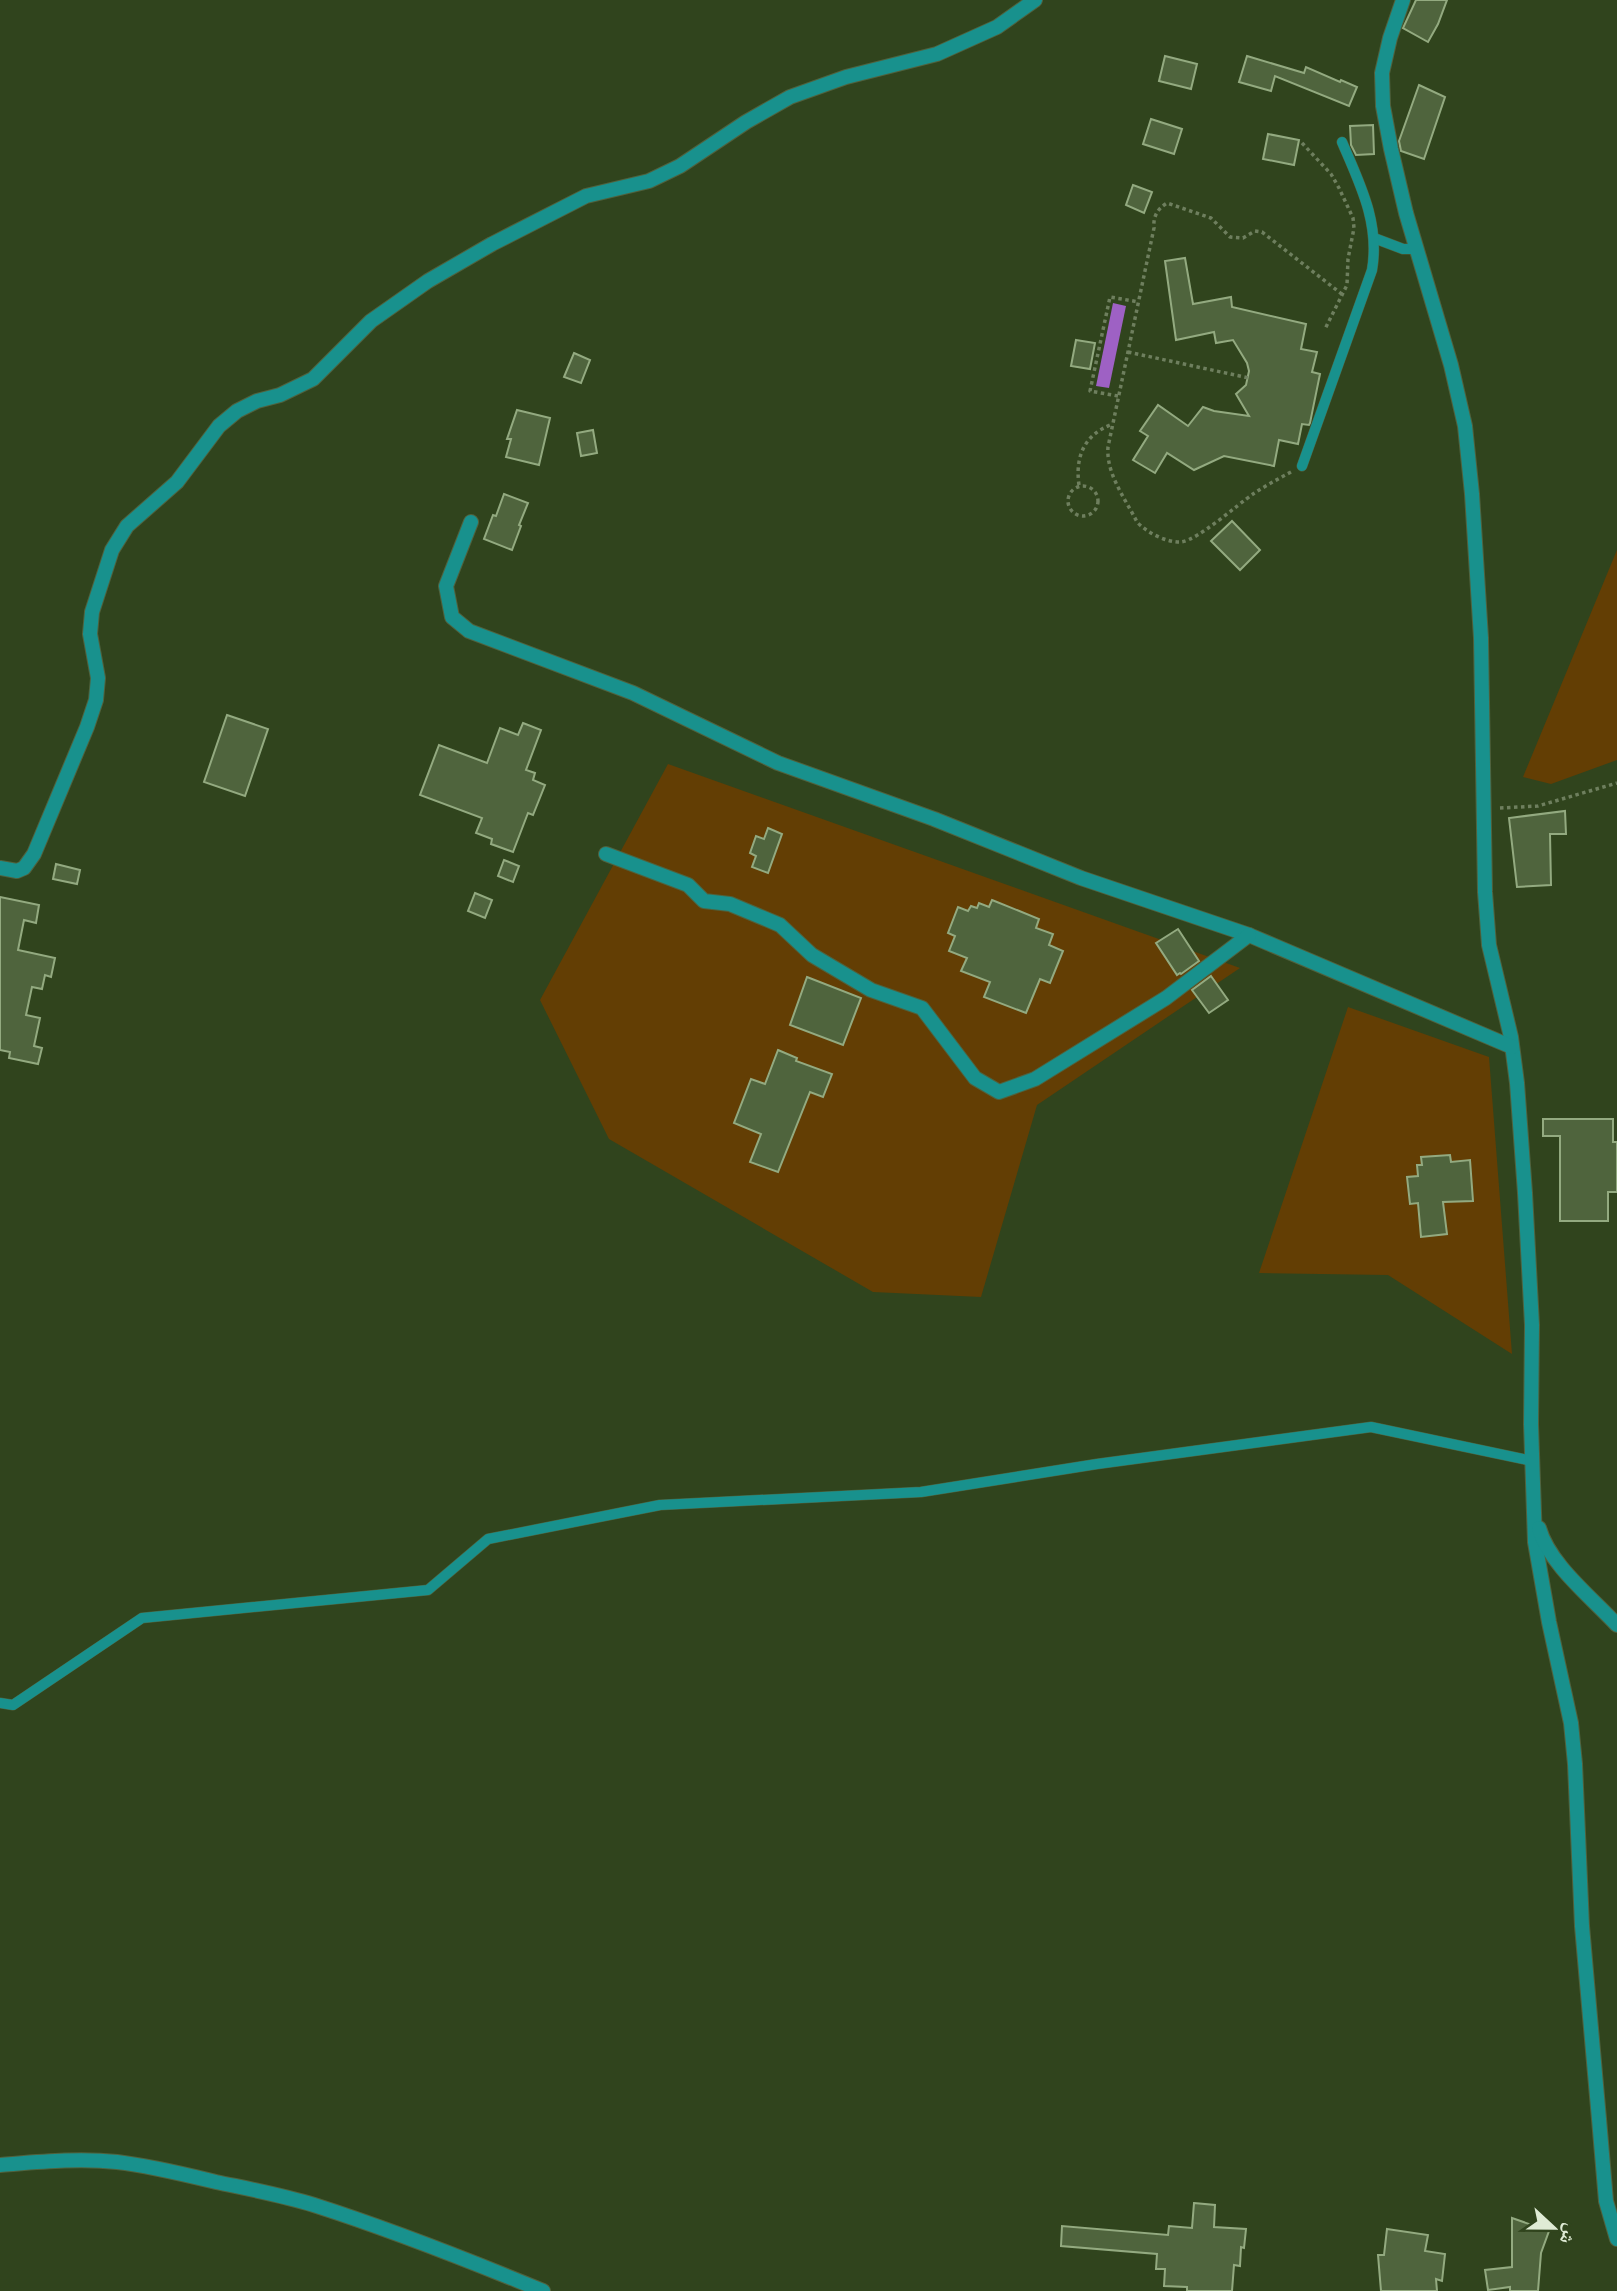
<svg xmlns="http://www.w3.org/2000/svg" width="1617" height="2291" viewBox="0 0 1617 2291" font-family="'Golos Text','Noto Naskh Arabic',sans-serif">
  <rect width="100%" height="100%" fill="#30441d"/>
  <g fill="#633e04">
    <polygon points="1617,550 1617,760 1551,784 1523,777"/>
    <polygon points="668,764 1240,968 1037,1105 981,1297 873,1292 609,1139 540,1000"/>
    <polygon points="1348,1007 1489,1057 1512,1354 1388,1275 1259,1273"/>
  </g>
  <polygon fill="#9e61c4" points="1113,303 1126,306 1109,388 1096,386"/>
  <g fill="#4f643d" stroke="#93aa80" stroke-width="2">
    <polygon points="1416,0 1447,0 1438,24 1428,42 1403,28"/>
    <polygon points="1165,56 1197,64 1191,89 1159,81"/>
    <polygon points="1247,56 1304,73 1306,67 1340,82 1341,80 1357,87 1349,106 1275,76 1271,91 1239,82"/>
    <polygon points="1419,85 1445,97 1424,159 1401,151 1399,141"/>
    <polygon points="1151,119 1182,129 1174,154 1143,144"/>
    <polygon points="1373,125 1374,154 1356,155 1351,145 1350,126"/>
    <polygon points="1268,134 1299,140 1294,165 1263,159"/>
    <polygon points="1133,185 1152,192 1144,213 1126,205"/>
    <polygon points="1185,258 1193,304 1231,297 1232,307 1306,324 1301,349 1317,352 1312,372 1320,374 1310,423 1309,425 1302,424 1298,444 1279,440 1274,466 1224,456 1194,470 1167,453 1155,473 1133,460 1148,436 1140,431 1158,405 1188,426 1203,407 1214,411 1249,416 1236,394 1246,385 1249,371 1247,363 1233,340 1216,343 1214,332 1176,340 1165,261"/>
    <polygon points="1076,340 1095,343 1090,369 1071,366"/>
    <polygon points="574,353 590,360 581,383 564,377"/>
    <polygon points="517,410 550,418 539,465 506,457 511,439 507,439"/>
    <polygon points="593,430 597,453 581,456 577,433"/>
    <polygon points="504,494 528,503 519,525 521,526 512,550 484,539 493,515 496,516"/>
    <polygon points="1232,521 1260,550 1240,570 1211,541"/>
    <polygon points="227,715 268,729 245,796 204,782"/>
    <polygon points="523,723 541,730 526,770 535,773 533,780 545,785 533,815 528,813 513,852 491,844 492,839 476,833 482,818 420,795 439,745 487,763 500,728 518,735"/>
    <polygon points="1565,811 1566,834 1550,834 1551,885 1517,887 1509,818"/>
    <polygon points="768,828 782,834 768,873 752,867 756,856 750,853 756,836 764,839"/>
    <polygon points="504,860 519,866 513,882 498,876"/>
    <polygon points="56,864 80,870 77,884 53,879"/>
    <polygon points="475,893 492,900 485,918 468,911"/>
    <polygon points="0,897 39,905 36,923 24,920 18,950 55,958 51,977 45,975 42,989 32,987 26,1015 40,1018 34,1046 42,1048 38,1064 9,1058 10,1052 0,1050"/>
    <polygon points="992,900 1039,919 1036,928 1053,934 1049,945 1063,951 1050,983 1040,979 1026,1013 984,997 990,982 961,971 967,958 949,951 955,936 948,933 958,907 968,911 971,906 977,908 979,903 989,907"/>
    <polygon points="1178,929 1199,961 1181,974 1180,973 1177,975 1156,943"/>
    <polygon points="1211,976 1228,1000 1209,1013 1192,990"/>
    <polygon points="807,977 861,998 843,1045 790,1025"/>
    <polygon points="778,1050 797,1058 796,1061 832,1074 823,1097 810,1092 778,1172 750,1162 761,1134 734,1123 751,1079 765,1084"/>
    <polygon points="1543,1119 1613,1119 1613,1142 1617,1142 1617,1192 1608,1192 1608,1221 1560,1221 1560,1136 1543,1136"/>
    <polygon points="1450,1155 1451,1162 1470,1160 1473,1201 1443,1202 1447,1234 1421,1237 1418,1203 1410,1204 1407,1177 1418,1176 1417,1165 1422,1165 1421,1157"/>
    <polygon points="1194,2203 1215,2205 1214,2227 1246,2229 1244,2248 1241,2247 1240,2266 1234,2265 1232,2291 1187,2291 1187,2287 1164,2286 1165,2269 1156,2269 1157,2254 1061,2246 1062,2226 1168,2235 1169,2226 1192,2228"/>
    <polygon points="1512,2218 1549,2231 1541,2253 1538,2291 1510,2291 1510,2287 1488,2290 1485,2270 1512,2267"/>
    <polygon points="1387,2229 1428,2235 1425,2251 1445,2254 1442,2281 1436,2279 1437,2291 1381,2291 1378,2255 1384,2255"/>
  </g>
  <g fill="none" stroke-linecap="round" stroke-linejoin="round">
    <defs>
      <g id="lane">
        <polyline points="1374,238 1403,249 1416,249"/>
        <path d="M1302,466L1372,270C1380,223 1360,184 1342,142"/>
        <polyline points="0,1703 13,1705 142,1618 428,1590 488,1539 660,1505 921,1492 1097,1464 1371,1427 1532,1461"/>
      </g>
      <g id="street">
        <polyline points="1403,0 1390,38 1382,73 1383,106 1391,149 1406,213 1451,365 1465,426 1472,494 1481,638 1485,892 1489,945 1511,1037 1517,1083 1525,1193 1532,1325 1531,1424 1535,1542 1549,1622 1571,1723 1575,1764 1582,1926 1599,2119 1606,2201 1617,2239"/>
        <polyline points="471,522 446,586 452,617 469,631 633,693 778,763 934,819 1081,878 1249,935 1512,1047"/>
        <polyline points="606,854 688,885 704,901 730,904 780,925 812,955 871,990 922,1008 975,1078 999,1092 1035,1079 1166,998 1249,935"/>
        <polyline points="0,868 17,871 24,868 34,854 87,727 96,700 98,678 90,634 92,612 112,550 127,526 177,482 219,426 237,411 257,401 280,395 313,379 371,321 428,281 492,244 586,196 649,181 680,166 746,122 790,97 846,77 937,54 997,27 1035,0"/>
        <path d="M1539,1528C1549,1564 1591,1597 1617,1625"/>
        <path d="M0,2165C39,2162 78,2158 117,2162C151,2166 183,2174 216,2182C249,2189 282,2195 314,2205C392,2230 468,2260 543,2291"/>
      </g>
    </defs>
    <use href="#lane" stroke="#50623e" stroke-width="11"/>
    <use href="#street" stroke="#50623e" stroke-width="16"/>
    <g stroke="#6e7f5e" stroke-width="3.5" stroke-dasharray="3.5 3.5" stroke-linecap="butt">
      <polyline points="1302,143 1331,174 1339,188 1353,218 1354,228 1348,259 1347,285 1325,329"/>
      <polyline points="1128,352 1249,378"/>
      <polyline points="1118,396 1090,391 1110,297 1139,302"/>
      <path d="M1291,472C1278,479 1265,486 1253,494C1237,505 1198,540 1181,542C1167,543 1146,532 1137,522C1125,498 1106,474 1108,447L1154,228C1153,217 1157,209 1167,203L1211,218L1230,237L1243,238L1255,231L1262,232L1343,295"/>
      <path d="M1079,485C1075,457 1084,434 1113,424"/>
      <circle cx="1083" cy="501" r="15"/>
      <polyline points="1500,808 1538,806 1617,783"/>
    </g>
    <use href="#lane" stroke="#18918d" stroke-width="10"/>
    <use href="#street" stroke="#18918d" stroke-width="14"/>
  </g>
  <g transform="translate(1554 2228) rotate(112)" stroke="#30441d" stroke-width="5" paint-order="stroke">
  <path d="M0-5L12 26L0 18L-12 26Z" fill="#dfebd5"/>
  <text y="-10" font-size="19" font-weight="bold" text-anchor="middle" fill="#dfebd5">ش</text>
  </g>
</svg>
